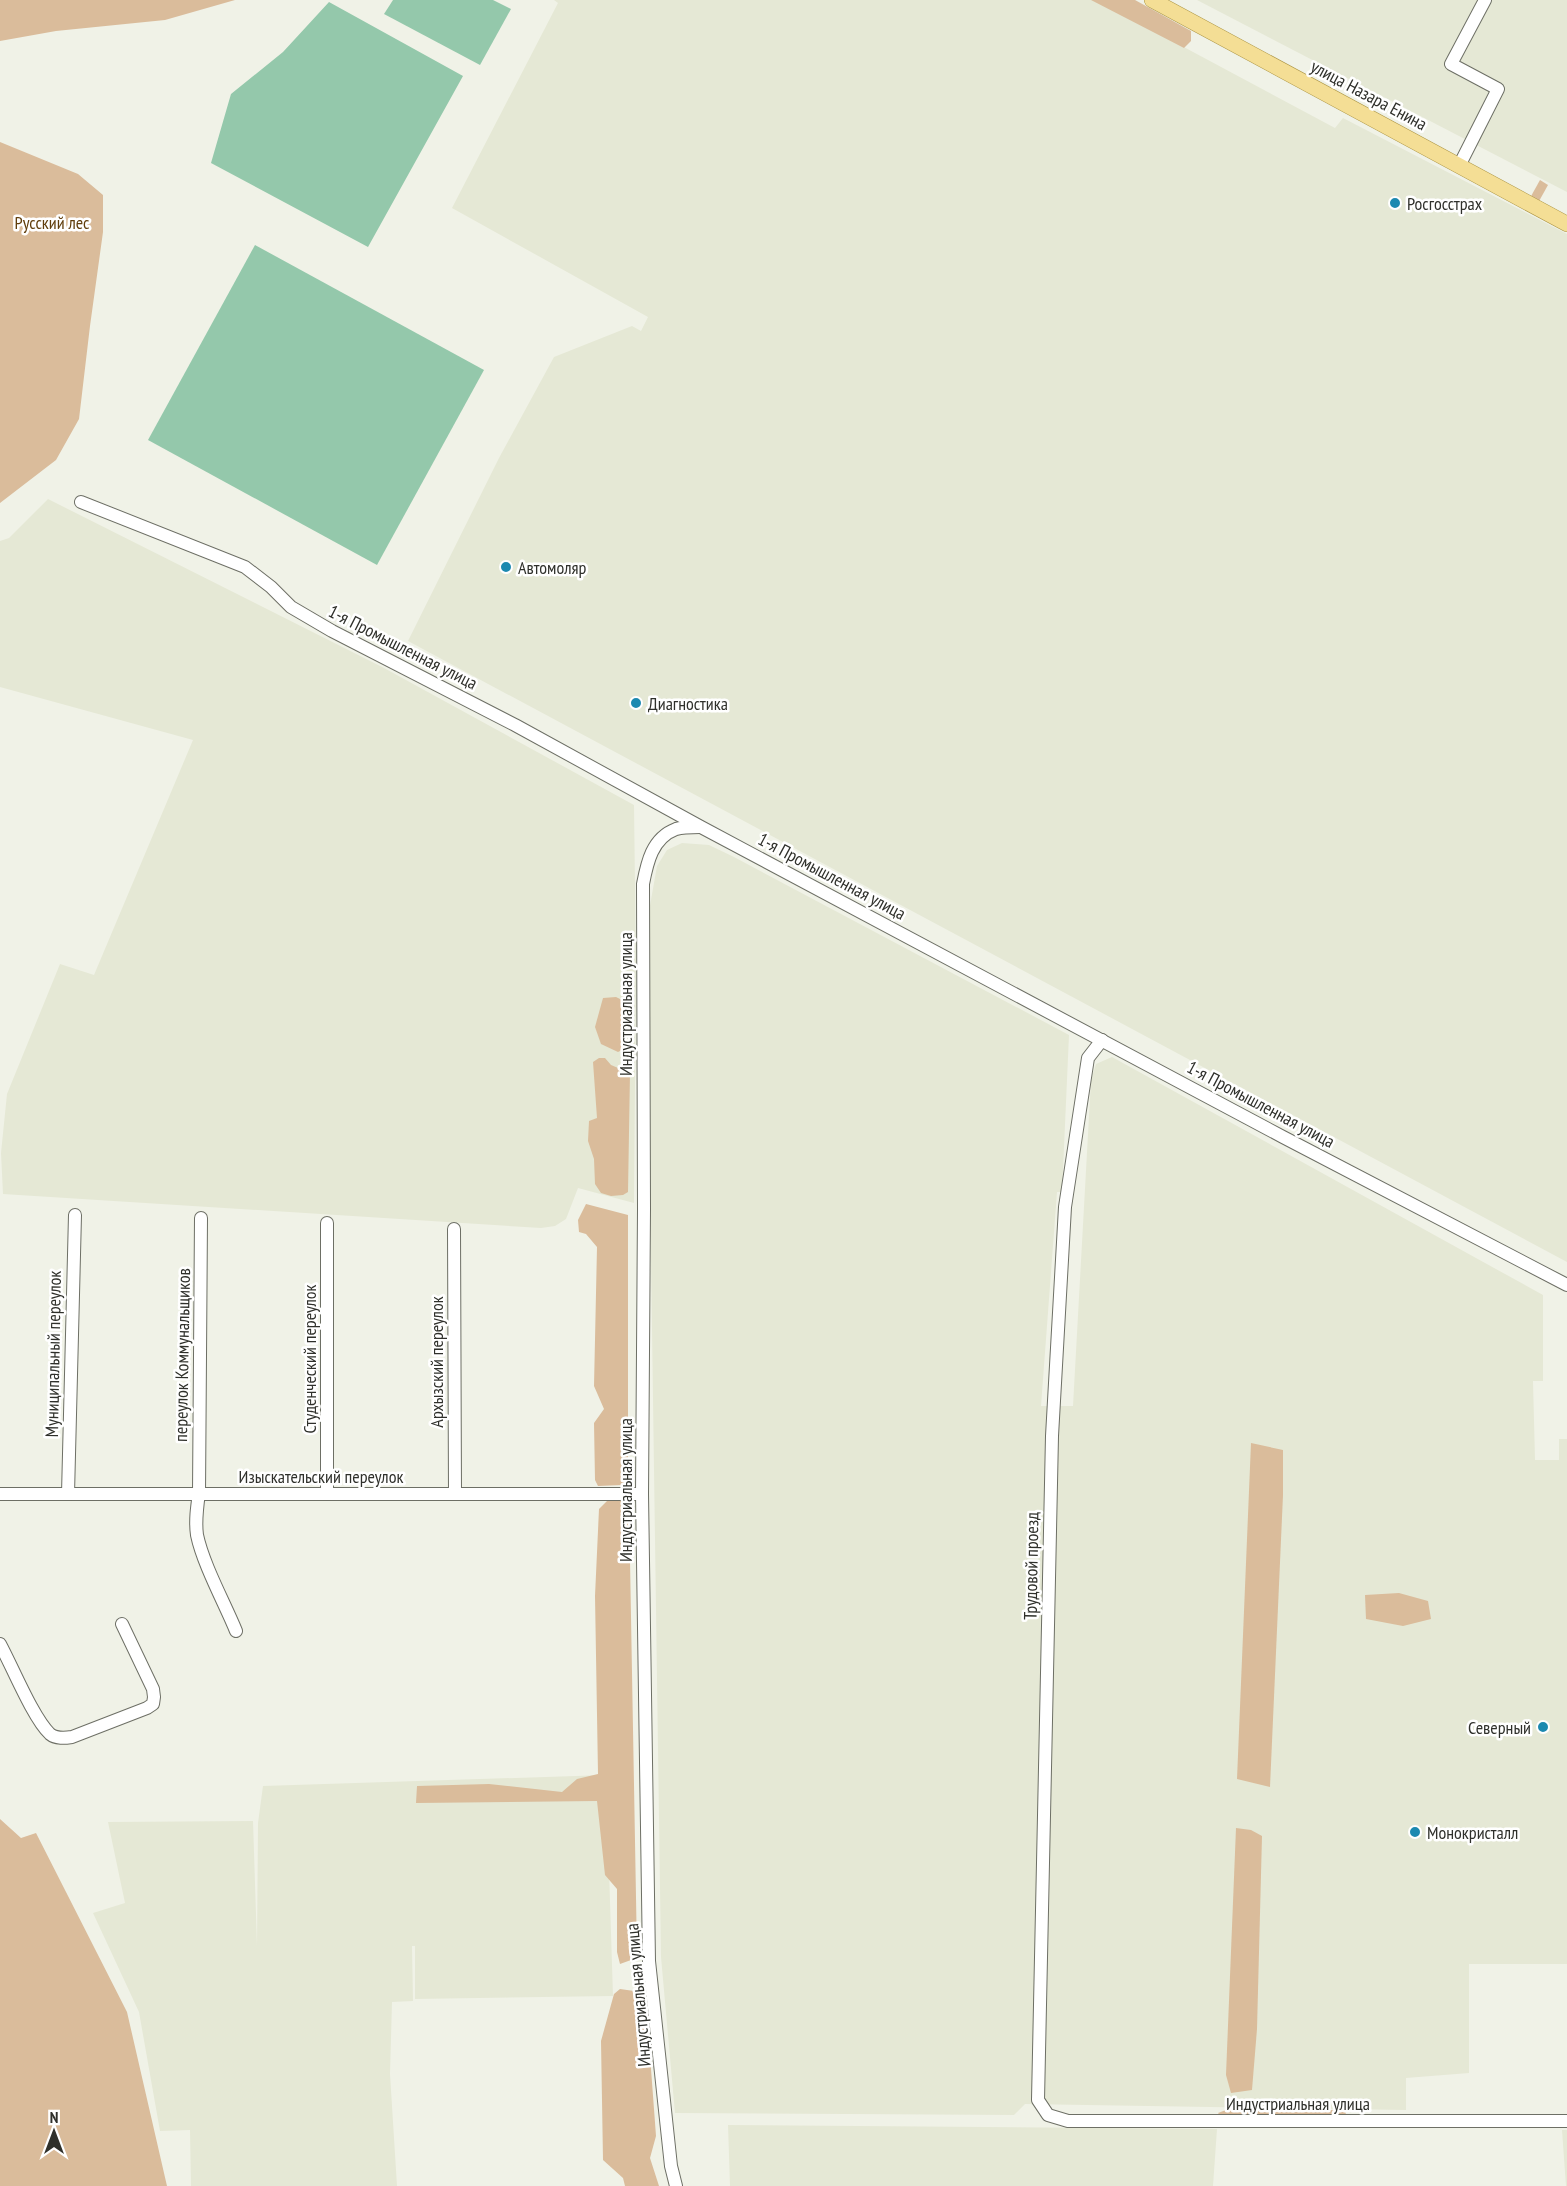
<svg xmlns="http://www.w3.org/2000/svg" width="1567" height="2186" viewBox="0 0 1567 2186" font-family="'PT Sans Narrow',sans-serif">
  <rect width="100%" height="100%" fill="#f0f2e7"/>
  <g fill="#e5e8d5">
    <polygon points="554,0 1096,0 1335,128 1343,118 1567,234 1567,1262 408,641 499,458 554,357 632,326 641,331 648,317 452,208 558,3"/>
    <polygon points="1197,0 1567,0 1567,192"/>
    <polygon points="48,499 384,668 634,805 636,969 634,1203 578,1188 566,1219 555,1226 541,1228 3,1194 1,1153 7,1094 60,964 94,975 193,740 0,687 0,541 9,538"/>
    <polygon points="682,843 709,845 734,857 1069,1035 1062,1192 1057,1192 1041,1406 1073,1406 1091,1080 1096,1064 1112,1057 1543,1295 1543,1381 1533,1381 1535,1460 1559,1460 1559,1439 1567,1439 1567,1964 1469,1964 1469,2073 1406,2078 1406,2110 1025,2104 1014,2115 675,2113 661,1957 647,980 649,911 657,866 667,850"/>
    <polygon points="606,1775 613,1996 415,1999 415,1946 412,1946 413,2001 392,2002 390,2074 397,2186 191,2186 190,2130 160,2131 139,2012 93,1913 125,1903 108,1822 253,1821 257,1946 258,1823 263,1786"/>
    <polygon points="728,2125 1217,2129 1213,2186 730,2186"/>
    <polygon points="1562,2130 1567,2130 1567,2186 1566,2186"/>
  </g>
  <g fill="#dabc9b">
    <polygon points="0,0 235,0 165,20 56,31 0,41"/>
    <polygon points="1091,0 1135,0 1191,31 1191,41 1184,48"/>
    <polygon points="0,142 78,174 103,195 103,232 90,326 79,419 56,460 0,503"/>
    <polygon points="1540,180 1548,185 1538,203 1530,198"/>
    <polygon points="616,997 626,1002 626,1048 618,1052 601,1044 595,1027 603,998"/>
    <polygon points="599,1058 605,1058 611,1065 630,1073 628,1192 623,1195 611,1196 601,1193 595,1184 594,1159 588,1141 589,1121 597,1118 593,1062"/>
    <polygon points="586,1204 628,1215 628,1480 622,1485 598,1486 595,1480 594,1423 604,1409 594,1386 597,1247 586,1234 579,1232 578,1220"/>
    <polygon points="1251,1443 1283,1450 1283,1495 1270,1787 1237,1779"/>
    <polygon points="617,1499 629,1504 637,1953 631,1960 620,1964 617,1952 617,1889 605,1875 597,1801 416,1803 417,1786 489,1784 562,1792 577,1779 598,1774 595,1596 599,1509 607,1501"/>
    <polygon points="1399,1593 1428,1601 1431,1619 1403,1626 1366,1619 1365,1595"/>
    <polygon points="0,1819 21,1838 36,1833 127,2012 167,2186 0,2186"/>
    <polygon points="1236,1828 1251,1830 1262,1836 1257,2029 1252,2090 1231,2093 1226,2075"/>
    <polygon points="620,1989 634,1991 649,2042 656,2136 650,2158 659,2186 625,2186 623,2178 603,2160 601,2041 614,1994"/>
    <polygon points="1226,2110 1345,2110 1346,2115 1222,2118 1218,2113"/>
  </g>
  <g fill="#94c8ab">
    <polygon points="393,0 493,0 511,9 480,65 384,14"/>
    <polygon points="329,2 463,76 368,247 211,163 231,94 283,52"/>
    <polygon points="255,245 484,370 377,565 148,440"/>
  </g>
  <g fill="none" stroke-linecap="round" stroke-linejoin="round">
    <defs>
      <g id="minor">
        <polyline points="1459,166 1498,89 1451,64 1485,0"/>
        <polyline points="81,502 245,567 271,587 291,607 332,631 515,725 701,827 1283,1137 1567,1285"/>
        <polyline points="1102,1040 1088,1058 1065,1207 1052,1436 1038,2100 1048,2115 1068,2121 1567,2121"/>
        <path d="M201,1218L199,1493C197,1507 195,1521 197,1535C203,1564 225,1604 236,1631"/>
        <polyline points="454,1229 455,1494"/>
        <polyline points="0,1494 642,1494"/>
        <polyline points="68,1494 75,1215"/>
        <polyline points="327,1494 327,1223"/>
        <path d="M0,1644C12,1666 33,1718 50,1734C56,1739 65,1738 72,1737L147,1708L153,1704L154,1697L153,1689L122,1624"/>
        <path d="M676,2186L671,2166L649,1961L642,1494L644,1209L643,884C647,863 652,838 676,829C682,827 692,827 700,827"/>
      </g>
      <polyline id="major" points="1152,0 1567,224"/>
    </defs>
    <use href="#minor" stroke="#6d6f65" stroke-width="14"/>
    <use href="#major" stroke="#aa9342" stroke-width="16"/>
    <use href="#minor" stroke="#fff" stroke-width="12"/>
    <use href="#major" stroke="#f4de95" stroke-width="15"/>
  </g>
  <g fill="#1c89b0" stroke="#fff" stroke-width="2">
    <circle cx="1395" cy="203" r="6"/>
    <circle cx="506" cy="567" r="6"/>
    <circle cx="636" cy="703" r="6"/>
    <circle cx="1543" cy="1727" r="6"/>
    <circle cx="1415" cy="1832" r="6"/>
  </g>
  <g text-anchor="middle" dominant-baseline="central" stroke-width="5" stroke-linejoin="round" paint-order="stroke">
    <g font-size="18" fill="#2f302b" stroke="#fff">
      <text transform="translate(1369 95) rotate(28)">улица Назара Енина</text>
      <text transform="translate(403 647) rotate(27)">1-я Промышленная улица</text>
      <text transform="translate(832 876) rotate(28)">1-я Промышленная улица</text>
      <text transform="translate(625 1004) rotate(-90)">Индустриальная улица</text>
      <text transform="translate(1261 1104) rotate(28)">1-я Промышленная улица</text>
      <text transform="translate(53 1354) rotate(-89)">Муниципальный переулок</text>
      <text transform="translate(182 1355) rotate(-89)">переулок Коммунальщиков</text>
      <text transform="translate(309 1359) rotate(-90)">Студенческий переулок</text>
      <text transform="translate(436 1362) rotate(-90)">Архызский переулок</text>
      <text x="321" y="1476">Изыскательский переулок</text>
      <text transform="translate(625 1490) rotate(-90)">Индустриальная улица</text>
      <text transform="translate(1031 1566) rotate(-89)">Трудовой проезд</text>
      <text transform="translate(638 1995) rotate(-95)">Индустриальная улица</text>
      <text x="1298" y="2103">Индустриальная улица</text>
    </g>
    <g font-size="18" fill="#2f302b" stroke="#fff" text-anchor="start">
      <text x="1407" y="203">Росгосстрах</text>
      <text x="518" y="567">Автомоляр</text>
      <text x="648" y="703">Диагностика</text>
      <text x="1531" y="1727" text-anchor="end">Северный</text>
      <text x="1427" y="1832">Монокристалл</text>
    </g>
    <g font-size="18" fill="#603d0b" stroke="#fff">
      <text x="52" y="222">Русский лес</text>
    </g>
  </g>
  <g transform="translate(54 2132)" stroke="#ffffff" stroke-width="4.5" paint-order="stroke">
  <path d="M0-4.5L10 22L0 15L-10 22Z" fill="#2f302b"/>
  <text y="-9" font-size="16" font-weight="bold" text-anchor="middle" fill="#2f302b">N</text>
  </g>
</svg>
